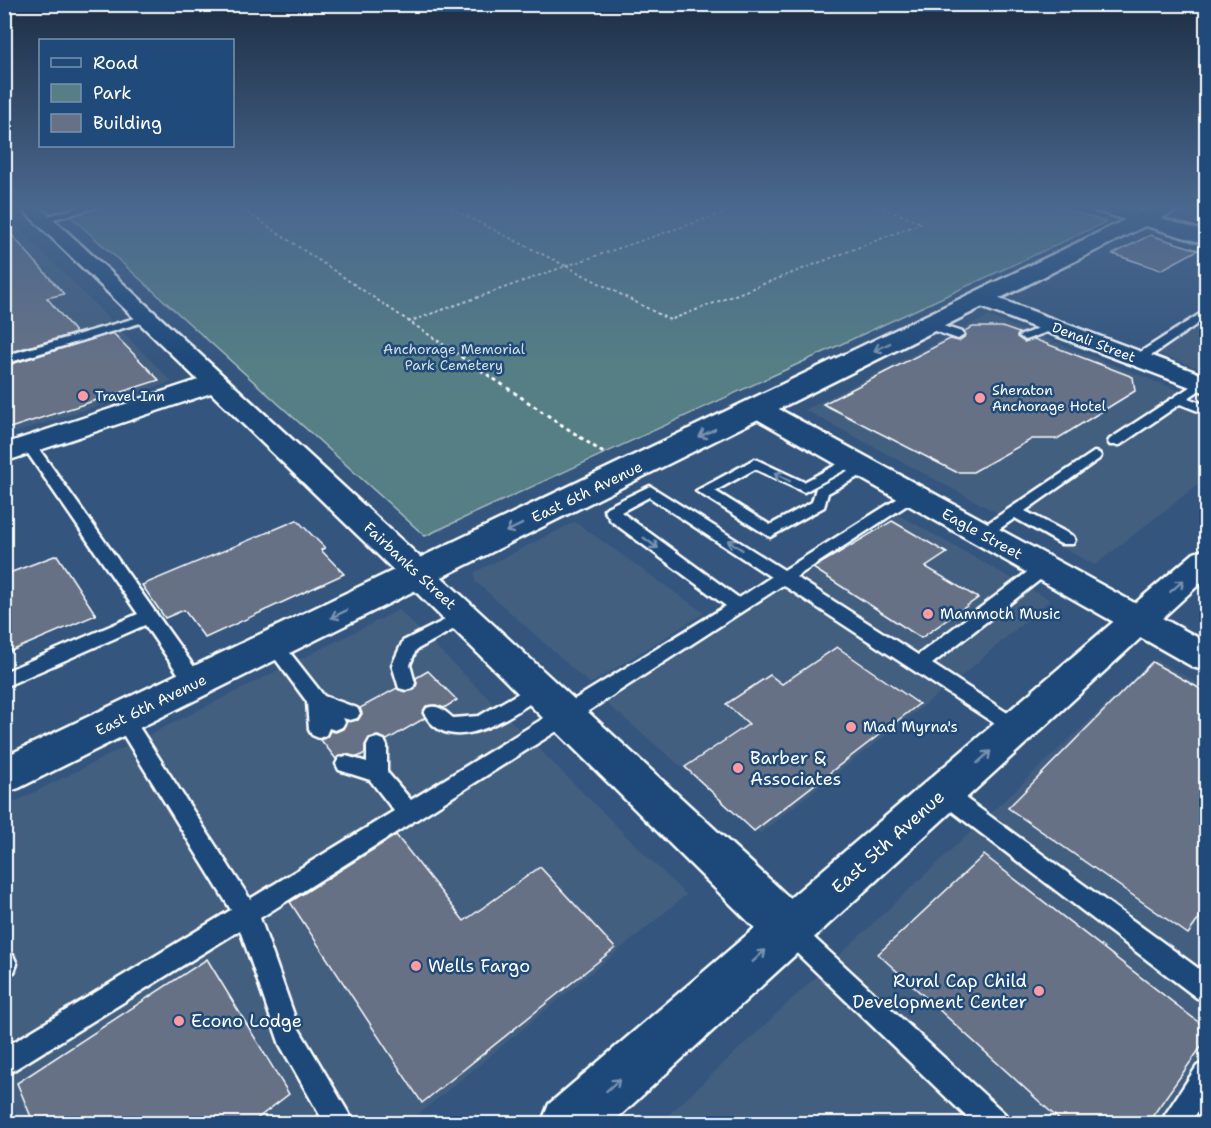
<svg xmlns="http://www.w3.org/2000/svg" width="1211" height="1128" viewBox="0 0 1211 1128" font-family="'Shantell Sans',sans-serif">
  <rect width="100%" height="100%" fill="#34567e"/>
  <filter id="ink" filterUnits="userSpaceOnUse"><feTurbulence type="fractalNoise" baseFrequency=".0167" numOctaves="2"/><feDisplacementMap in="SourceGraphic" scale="12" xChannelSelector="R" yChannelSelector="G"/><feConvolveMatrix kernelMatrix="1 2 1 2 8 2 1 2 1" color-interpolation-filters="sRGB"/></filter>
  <g filter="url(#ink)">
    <g fill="#435e80">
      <polygon points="5,214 172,382 5,436"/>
      <polygon points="988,316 1206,401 1206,478 1095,565 805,410"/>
      <polygon points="1206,316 1206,371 1154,352"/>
      <polygon points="899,515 1050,600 959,678 760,833 605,702"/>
      <polygon points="575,522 704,613 590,684 475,581 475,572"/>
      <polygon points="399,610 686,895 408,1123 19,1123 5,1082 5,807"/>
      <polygon points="1155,659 1206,688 1206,1075 1173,1123 659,1124"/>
    </g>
    <polygon fill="#557e85" stroke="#aabec2" stroke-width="1.5" points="59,206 1056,206 1106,222 425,536"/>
    <g fill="#667186" stroke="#fff" stroke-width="1.5">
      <polygon points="4,226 64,294 47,298 76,333 4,354"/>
      <polygon points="1150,235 1198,250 1161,270 1113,254"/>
      <polygon points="973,327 1002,327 1019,333 1017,337 1024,342 1034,339 1133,377 1135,391 1057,439 1032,439 973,472 956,472 823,404 950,339 959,341 966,335 964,331"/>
      <polygon points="113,333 159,380 4,430 4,366"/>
      <polygon points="297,520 325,548 321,550 344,574 205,638 184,610 165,618 142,585"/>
      <polygon points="892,521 947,553 926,567 978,598 921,638 813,568"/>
      <polygon points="57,555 96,615 4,654 4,575"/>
      <polygon points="837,647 919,704 754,831 685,767 749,724 726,704 770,675 782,684"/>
      <polygon points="1152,662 1206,692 1206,909 1188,934 1008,808"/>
      <polygon points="428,671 457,700 444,708 435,705 426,706 422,713 425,718 387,740 378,736 369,738 365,745 365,753 358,757 345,754 336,759 321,740 327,737 330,731 336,732 343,729 347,721 358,720 362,714 360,708 397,688 405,692 414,690 417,684 416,678"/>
      <polygon points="396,835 464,921 540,867 615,948 422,1103 290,902"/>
      <polygon points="984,855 1206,1028 1206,1040 1147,1124 1064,1124 878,954"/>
      <polygon points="207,959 289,1094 250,1124 34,1124 17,1083"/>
    </g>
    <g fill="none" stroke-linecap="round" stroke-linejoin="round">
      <defs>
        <g id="service">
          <polygon points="84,206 102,206 42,222 37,219"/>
          <polygon points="1206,310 1206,318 1142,362 1134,362 1132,359 1134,356"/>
          <polygon points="146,315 152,318 150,320 4,364 4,356"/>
          <polygon points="927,321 962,332 964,335 958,339 923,327 923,323"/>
          <polygon points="1054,322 1058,324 1058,328 1025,340 1019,336"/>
          <polygon points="1202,379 1206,380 1206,386 1188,398 1206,405 1206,414 1180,404 1120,445 1110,445 1108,442 1110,439"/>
          <polygon points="29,441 34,442 202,678 204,683 202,688 195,690 188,688 145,625 4,687 4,672 138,614 22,445"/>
          <polygon points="1094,452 1099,453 1101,456 1099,459 1025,511 1073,536 1075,540 1073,544 1061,544 1015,518 988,537 976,537 974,534 976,531"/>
          <polygon points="851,457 856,458 858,461 856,464 804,492 755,469 715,491 770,525 812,502 816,488 859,465 869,465 871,468 869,471 828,493 824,507 770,537 696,491 755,459 804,482"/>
          <path d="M650,486L784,570L908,492H918L921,495L918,498L796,577L918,655L1038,564H1050L1052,568L1050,572L932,664L1023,723L1026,728L1023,733L1016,736L1009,733L783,585L573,721L260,918L299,1029L355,1124H325L280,1045L240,930L4,1076V1048L231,910L116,723L113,718L116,713L123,711L130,713L250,899L394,811L370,780L339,770L336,764L339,758L346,756L367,762V746L370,740L377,738L384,740L387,746V772L411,800L726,606L611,521L604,510L607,507ZM649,497L771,577L739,598L621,512Z"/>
          <polygon points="463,611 469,613 472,617 469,621 416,650 410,665 415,683 413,688 406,690 399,688 392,665 403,641"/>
          <polygon points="274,639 280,640 324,696 357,708 360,713 357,718 350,720 343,718 345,722 342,727 335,730 329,728 326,735 319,738 312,735 309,730 307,702 265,645 268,640"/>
          <path d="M538,682L545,684L548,689L545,694C514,713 451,762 424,713L427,708C439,704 444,711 453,718L479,716Z"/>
          <polygon points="943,784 950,787 1206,974 1206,1001 1197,998 936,799 932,793 936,787"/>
          <polygon points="789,919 797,922 1005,1114 1009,1124 974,1124 781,938 777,930 781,922"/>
          <polygon points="4,952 13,955 17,964 14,972 5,976"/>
          <polygon points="1206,1062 1206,1098 1190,1124 1159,1124 1197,1066"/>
        </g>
        <g id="minor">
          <polygon points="19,206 39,206 806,913 813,929 806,945 789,951 772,945 407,583 211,393 4,462 4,444 198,380"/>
          <polygon points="1091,206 1121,206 1206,232 1206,244 1093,210"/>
          <polygon points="981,292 1206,376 1206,393 973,304 970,299 973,294"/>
          <polygon points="757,400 766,402 1206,642 1206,671 1193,667 748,414 744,408 748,402"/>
        </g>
        <g id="primary">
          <polygon points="1154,206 1179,206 1177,210 19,788 4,793 4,757"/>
          <polygon points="1206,549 1206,578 611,1124 541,1124 549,1104 1194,553"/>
        </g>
      </defs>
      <use href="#service" stroke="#fff" stroke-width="5"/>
      <use href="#minor" stroke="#fff" stroke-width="5"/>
      <use href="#primary" stroke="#fff" stroke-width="5"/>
      <g stroke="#fff" stroke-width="2" stroke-dasharray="3 3" stroke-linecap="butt">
        <polyline points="238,206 456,353"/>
        <polyline points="566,266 670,320 922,223 876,206"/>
        <polyline points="566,266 744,206"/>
        <polyline points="408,322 566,266 446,206"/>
      </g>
      <polyline stroke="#fff" stroke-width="3" stroke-dasharray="4 4" stroke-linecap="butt" points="454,352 605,454"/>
      <use href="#service" fill="#1f4a7a" fill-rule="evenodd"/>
      <use href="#minor" fill="#1f4a7a" fill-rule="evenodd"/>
      <use href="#primary" fill="#1f4a7a" fill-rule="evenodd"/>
    </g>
    <defs><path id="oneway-shaft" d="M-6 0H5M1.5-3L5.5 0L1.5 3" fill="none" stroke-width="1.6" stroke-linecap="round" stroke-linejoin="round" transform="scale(1.5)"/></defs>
    <g stroke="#7992af">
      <use href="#oneway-shaft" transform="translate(882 347) rotate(154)"/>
      <use href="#oneway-shaft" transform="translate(707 433) rotate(154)"/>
      <use href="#oneway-shaft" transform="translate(782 477) rotate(-152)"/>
      <use href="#oneway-shaft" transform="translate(514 528) rotate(154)"/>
      <use href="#oneway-shaft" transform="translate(651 543) rotate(36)"/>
      <use href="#oneway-shaft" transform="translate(735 545) rotate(-147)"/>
      <use href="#oneway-shaft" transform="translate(1177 586) rotate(-41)"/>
      <use href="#oneway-shaft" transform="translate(339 614) rotate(154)"/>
      <use href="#oneway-shaft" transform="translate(984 757) rotate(-42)"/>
      <use href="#oneway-shaft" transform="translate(759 956) rotate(-42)"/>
      <use href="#oneway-shaft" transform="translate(613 1085) rotate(-42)"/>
    </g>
  </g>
  <linearGradient id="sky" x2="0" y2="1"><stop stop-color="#1d2f45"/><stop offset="0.57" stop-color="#4a688f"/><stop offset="1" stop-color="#4a688f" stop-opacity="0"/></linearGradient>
  <rect width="1211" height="364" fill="url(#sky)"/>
  <g fill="#ff9aa2" stroke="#1f4a7a" stroke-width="2">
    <circle cx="83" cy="396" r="6"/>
    <circle cx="980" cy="398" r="6"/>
    <circle cx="928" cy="614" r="6"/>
    <circle cx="851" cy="727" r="6"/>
    <circle cx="738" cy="768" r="6"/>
    <circle cx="416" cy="966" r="6"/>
    <circle cx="1039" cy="991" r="6"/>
    <circle cx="179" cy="1021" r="6"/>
  </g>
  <g text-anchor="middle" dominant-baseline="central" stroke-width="5" stroke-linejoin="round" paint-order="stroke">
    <g font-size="14" fill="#fff" stroke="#1f4a7a">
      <text transform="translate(1094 342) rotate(21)">Denali Street</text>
    </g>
    <g font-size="14" fill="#d4dfe0" stroke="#1f4a7a">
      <text x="454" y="349">Anchorage Memorial<tspan x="454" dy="16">Park Cemetery</tspan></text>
    </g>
    <g font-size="14" fill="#fff" stroke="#1f4a7a" text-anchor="start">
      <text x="992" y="390">Sheraton<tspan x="992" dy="16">Anchorage Hotel</tspan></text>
      <text x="95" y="396">Travel Inn</text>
    </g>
    <g font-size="15" fill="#fff" stroke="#1f4a7a">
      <text transform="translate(587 492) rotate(-26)">East 6th Avenue</text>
      <text transform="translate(982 534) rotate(29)">Eagle Street</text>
      <text transform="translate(410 566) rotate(43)">Fairbanks Street</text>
      <text transform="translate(151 705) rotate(-26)">East 6th Avenue</text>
    </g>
    <g font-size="15" fill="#fff" stroke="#1f4a7a" text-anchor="start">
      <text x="940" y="614">Mammoth Music</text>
      <text x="863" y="727">Mad Myrna's</text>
    </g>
    <g font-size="18" fill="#fff" stroke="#1f4a7a" text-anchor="start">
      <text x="750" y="758">Barber &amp;<tspan x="750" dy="21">Associates</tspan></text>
      <text x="428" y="966">Wells Fargo</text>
      <text x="1027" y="981" text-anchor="end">Rural Cap Child<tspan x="1027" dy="21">Development Center</tspan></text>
      <text x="191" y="1021">Econo Lodge</text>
    </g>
    <g font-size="18" fill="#fff" stroke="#1f4a7a">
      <text transform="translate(888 842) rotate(-42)">East 5th Avenue</text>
    </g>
  </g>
  <rect width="1211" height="1128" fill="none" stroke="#1f4a7a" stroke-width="24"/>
  <rect x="12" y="12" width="1187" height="1104" fill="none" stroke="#fff" stroke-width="2" filter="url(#ink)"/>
  <rect x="39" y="39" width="195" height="108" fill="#1f4a7a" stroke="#7992af" stroke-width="1.5"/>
  <rect x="51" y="58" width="30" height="9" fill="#1f4a7a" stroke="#7992af" stroke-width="1.5"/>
  <text x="93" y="69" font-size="18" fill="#ffffff">Road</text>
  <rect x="51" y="84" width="30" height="18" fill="#557e85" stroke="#7992af" stroke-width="1.5"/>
  <text x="93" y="99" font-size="18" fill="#ffffff">Park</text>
  <rect x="51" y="114" width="30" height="18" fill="#667186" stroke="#7992af" stroke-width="1.5"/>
  <text x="93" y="129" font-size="18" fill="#ffffff">Building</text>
</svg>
